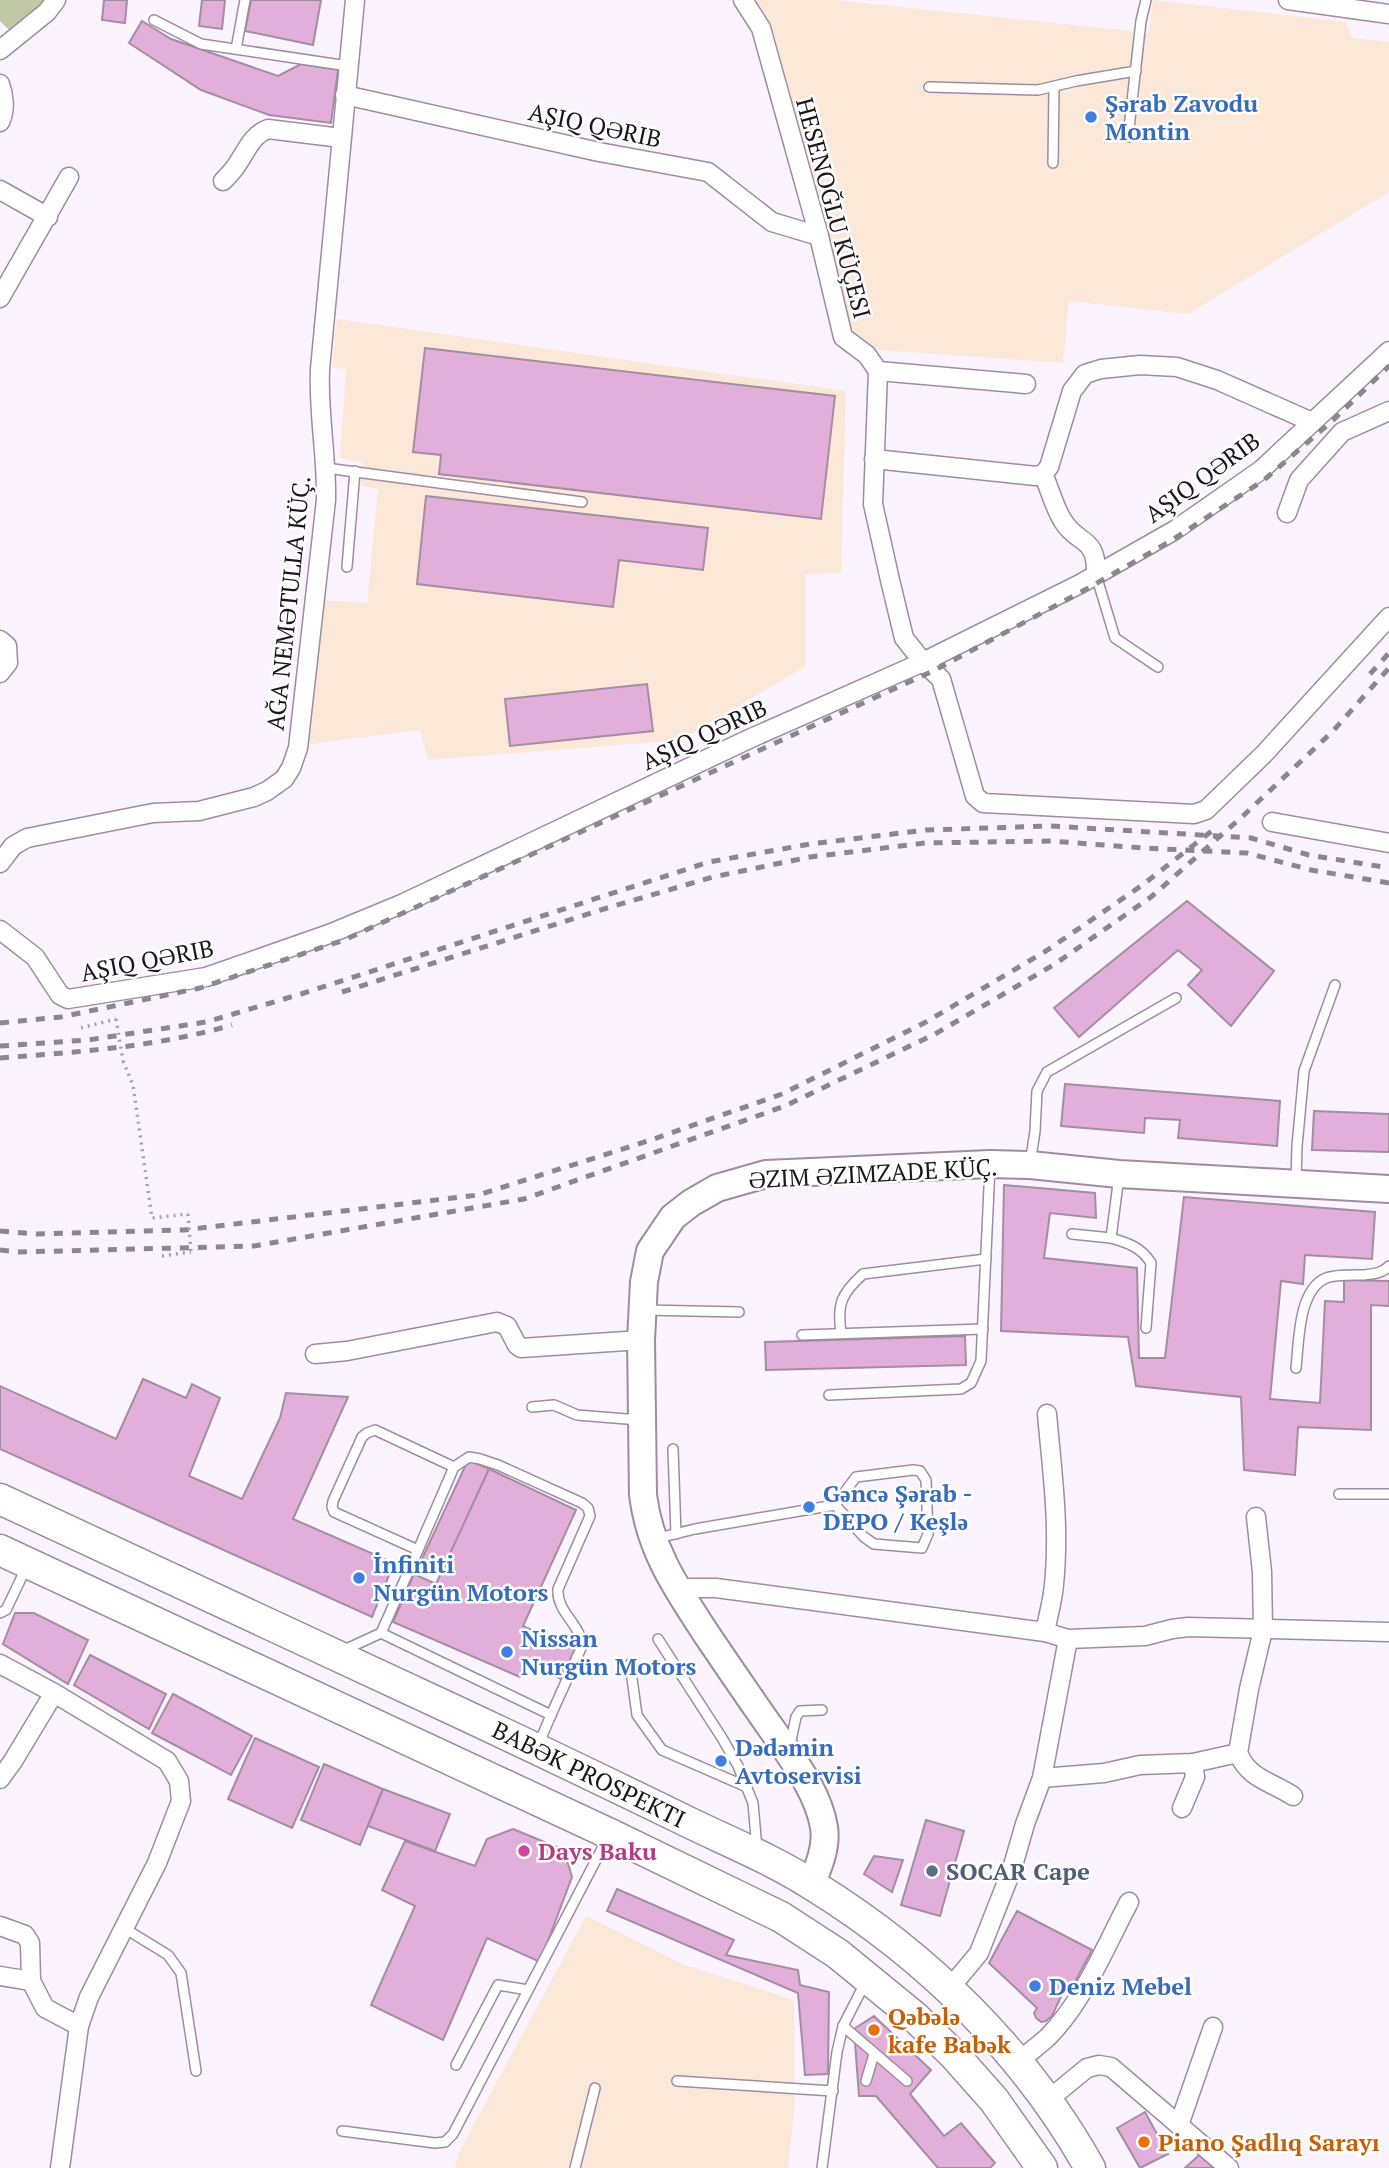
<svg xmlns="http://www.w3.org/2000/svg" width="1389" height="2168" viewBox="0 0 1389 2168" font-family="'PT Serif',serif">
  <rect width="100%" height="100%" fill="#fbf3fd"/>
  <g fill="#fce8d9">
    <polygon points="754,0 835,0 1149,33 1153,0 1346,22 1352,38 1389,42 1389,192 1188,314 1069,301 1063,363 879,350 851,329 768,23"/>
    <polygon points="337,319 846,391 841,573 806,574 806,666 681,740 428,760 420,730 304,745 320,600 367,603 378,489 361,486 362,462 340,458 346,369 332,368"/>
    <polygon points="586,1916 682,1964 794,2000 795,2100 788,2168 455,2168 458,2154"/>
  </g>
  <polygon fill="#c0c9a4" points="0,0 47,0 43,5 10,31 0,21"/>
  <g fill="#e2afdb" stroke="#a48da1" stroke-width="2">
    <polygon points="104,0 127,0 125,23 102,20"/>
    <polygon points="202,0 225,0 222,29 199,26"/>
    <polygon points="251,0 321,0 313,45 245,31"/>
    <polygon points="142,21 171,39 278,76 301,64 338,70 331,123 269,115 201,90 129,43"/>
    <polygon points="425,348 835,396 821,519 439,474 441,455 413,452"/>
    <polygon points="426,496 708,528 703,570 619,560 613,607 417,584"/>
    <polygon points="647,684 653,731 510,746 505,699"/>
    <polygon points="1187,901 1274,971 1231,1026 1188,985 1202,970 1178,950 1079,1037 1054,1008"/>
    <polygon points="1065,1084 1280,1101 1277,1146 1178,1138 1180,1120 1145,1118 1144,1133 1061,1126"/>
    <polygon points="1314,1111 1389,1114 1389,1152 1312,1150"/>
    <polygon points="1004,1185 1095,1193 1096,1218 1050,1213 1044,1258 1137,1268 1139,1358 1165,1358 1184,1197 1375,1212 1372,1259 1305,1255 1303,1284 1281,1281 1270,1399 1320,1403 1325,1301 1344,1302 1344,1280 1389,1281 1389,1306 1371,1305 1371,1430 1298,1427 1295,1475 1244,1470 1241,1397 1136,1386 1128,1337 1001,1331"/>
    <polygon points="965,1336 966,1365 766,1370 765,1342"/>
    <polygon points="143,1379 186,1398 192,1384 220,1398 189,1476 242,1499 280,1418 286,1393 348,1397 293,1519 394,1563 372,1617 0,1449 0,1386 116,1439"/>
    <polygon points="468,1460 489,1469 443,1571 421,1561"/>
    <polygon points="489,1469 576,1510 523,1626 575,1650 561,1679 527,1663 520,1677 393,1622 414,1574 436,1584"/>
    <polygon points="15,1613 34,1613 88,1640 68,1684 3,1644"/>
    <polygon points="90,1655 166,1694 149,1729 74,1685"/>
    <polygon points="173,1694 252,1736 231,1775 152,1733"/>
    <polygon points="255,1738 319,1767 292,1828 228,1799"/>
    <polygon points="324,1764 383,1789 360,1845 301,1820"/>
    <polygon points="383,1789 450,1814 435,1851 368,1826"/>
    <polygon points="926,1820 964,1831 940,1916 901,1905"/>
    <polygon points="513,1829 564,1850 572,1877 540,1962 487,1938 443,2040 371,2005 415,1906 382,1890 405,1841 475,1866 487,1839"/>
    <polygon points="874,1856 903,1860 892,1892 864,1874"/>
    <polygon points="617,1889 734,1940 726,1955 798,1970 800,1985 829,1992 828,2074 805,2075 798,1993 607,1911"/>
    <polygon points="1017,1911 1092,1950 1070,1991 1064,1990 1052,2016 1046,2021 1041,2022 1036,2018 1034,2013 1037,2008 989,1963"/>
    <polygon points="874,2016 931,2070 910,2094 944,2136 961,2123 995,2163 990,2168 938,2168 876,2096 859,2096 854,2029"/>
    <polygon points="1145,2112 1168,2154 1140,2168 1117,2128"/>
    <polygon points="1199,2155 1214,2168 1185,2168"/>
  </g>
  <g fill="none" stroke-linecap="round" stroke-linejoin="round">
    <defs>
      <g id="lane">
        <polyline points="154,20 201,44 348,66"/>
        <polyline points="236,49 245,0"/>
        <polyline points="929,87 1038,90 1076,81 1136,71"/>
        <polyline points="1128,137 1141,21 1146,0"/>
        <polyline points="1053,163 1054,87"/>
        <polyline points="326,468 582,502"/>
        <polyline points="347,567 355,471"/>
        <polyline points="1096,575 1115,638 1158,667"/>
        <polyline points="1030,1164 1035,1131 1037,1091 1047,1072 1176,998"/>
        <polyline points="1296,1181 1297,1146 1304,1071 1335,985"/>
        <polyline points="1072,1234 1111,1238 1119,1176"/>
        <path d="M1111,1238C1128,1243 1141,1247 1151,1263L1146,1328"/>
        <polyline points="644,1310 739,1312"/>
        <path d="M841,1333C837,1304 841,1294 863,1274L986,1259"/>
        <polyline points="802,1335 983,1329"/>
        <path d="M1296,1368C1299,1342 1298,1290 1326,1278C1336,1274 1353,1275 1364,1275C1373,1274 1383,1273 1389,1266"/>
        <polyline points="829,1395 961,1389 971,1383 981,1361 990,1166"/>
        <polyline points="532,1407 554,1405 577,1415 639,1420"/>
        <polyline points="673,1449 676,1534"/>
        <path d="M454,1467L375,1430L367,1433L362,1437L333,1501L332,1507L334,1512L418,1550L454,1467L469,1457L480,1459L498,1465L582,1503L588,1508L590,1516L558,1589C556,1612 581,1624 582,1646L551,1715"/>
        <polyline points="1339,1494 1389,1494"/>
        <polyline points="658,1538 695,1529 835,1505 856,1477 913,1470 920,1471 926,1480 928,1534 922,1548 874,1544 864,1537 835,1505"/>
        <polyline points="0,1613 6,1610 26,1568"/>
        <polyline points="381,1633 418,1550"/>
        <polyline points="658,1639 722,1738 738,1766 753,1803 757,1849"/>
        <polyline points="342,1651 381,1633 551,1715 539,1743"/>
        <polyline points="630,1664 637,1715 662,1750 747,1787"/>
        <polyline points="790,1745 796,1717 800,1711 822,1710"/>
        <polyline points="124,1928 168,1955 181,1973 196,2071"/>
        <polyline points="843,2026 907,2081"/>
        <polyline points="456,2065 498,1985 528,1990"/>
        <polyline points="677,2081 833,2091"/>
        <polyline points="866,2081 874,2054"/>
        <polyline points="342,2131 435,2143 445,2142 453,2134 607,1839"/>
        <polyline points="575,2168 595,2088"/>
        <polyline points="822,2168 837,2052 843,2026 866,1981"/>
      </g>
      <g id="street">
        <polyline points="743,0 761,28 819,236 843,337 867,355 878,371 873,504 890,580 904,638 923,662 941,679 975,796 983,803 1194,814 1206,810 1264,754 1389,617"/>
        <polyline points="1288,0 1389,14"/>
        <polyline points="0,50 47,12 56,0"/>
        <path d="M0,84C4,95 6,110 0,122"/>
        <polyline points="345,95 599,152 708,172 772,222 819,236"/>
        <path d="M223,181C228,176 234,170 238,163C247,150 252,135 268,129L341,138"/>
        <polyline points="0,190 48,217"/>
        <polyline points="0,298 69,177"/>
        <polyline points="878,371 1026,384"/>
        <polyline points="874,459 1036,476 1043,474 1049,467 1072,391 1085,374 1101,369 1140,365 1177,367 1217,380 1312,422"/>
        <path d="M1043,474C1050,489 1054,507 1063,521C1078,546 1097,535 1096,575"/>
        <polyline points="1287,513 1299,480 1342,432 1389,411"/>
        <polyline points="0,640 7,646 8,663 0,673"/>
        <polyline points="1272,822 1389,843"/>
        <path d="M0,863L13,846L27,838L153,813L199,811L254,797L267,791L284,779L291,768L298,748L326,500C327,457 318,413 320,369L355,0"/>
        <polyline points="0,930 35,957 60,995 68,999 206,977 329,934 404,903 749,739 923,662 1080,584 1175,530 1261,470 1389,351"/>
        <polyline points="315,1354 347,1351 497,1322 507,1326 517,1345 521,1348 641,1340"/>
        <polyline points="679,1593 689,1588 716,1588 1045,1632 1068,1639 1145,1636 1172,1629 1188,1627 1389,1632"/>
        <path d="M1045,1632C1048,1616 1053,1600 1054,1584C1060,1527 1052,1470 1047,1414"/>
        <polyline points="0,1664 54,1693 167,1761 179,1781 181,1801 157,1863 89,1997 79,2026 60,2168"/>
        <path d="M1238,1753C1249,1779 1270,1781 1293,1796"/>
        <polyline points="1042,1778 1104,1773 1140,1765 1193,1763 1238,1753 1249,1689 1263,1630 1262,1572 1256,1517"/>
        <polyline points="0,1779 13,1761 54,1693"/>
        <polyline points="1182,1808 1195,1777 1193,1763"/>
        <polyline points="0,1926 25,1935 30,1943 31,1981 45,2008 79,2026"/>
        <polyline points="0,1976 31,1981"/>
        <polyline points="949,1989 979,1953 1012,1869 1025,1824 1042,1778 1068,1639"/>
        <path d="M1018,2062C1027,2054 1038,2046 1047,2038C1084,2001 1105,1947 1129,1902"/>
        <polyline points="1048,2100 1087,2068 1099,2065 1111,2067 1229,2168"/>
        <polyline points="1179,2125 1213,2027"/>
      </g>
      <path id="secondary" d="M811,1884C819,1866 827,1847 824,1827C818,1791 791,1757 771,1728C749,1697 728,1666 707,1635C677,1589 650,1551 643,1495L641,1340L644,1282L650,1251L673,1217L691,1203L717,1188L766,1174L990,1164L1030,1165L1119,1174L1389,1189"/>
      <g id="primary">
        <path d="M0,1499C152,1569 304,1640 456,1711C533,1747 610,1784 686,1821C729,1842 774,1860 814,1886C927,1956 1025,2052 1090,2168"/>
        <polyline points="0,1550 610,1834 781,1917 838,1954 915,2017 955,2056 994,2100 1042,2168"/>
      </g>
    </defs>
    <use href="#lane" stroke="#9e8ca3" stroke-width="12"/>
    <use href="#street" stroke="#9e8ca3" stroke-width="21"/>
    <use href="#secondary" stroke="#9e8ca3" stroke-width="30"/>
    <use href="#primary" stroke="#9e8ca3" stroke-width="33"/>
    <g stroke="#a7a0a9" stroke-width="3.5" stroke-dasharray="2 5" stroke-linecap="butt">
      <polyline points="81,1028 116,1019"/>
      <polyline points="123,1061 133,1085 152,1218 188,1214"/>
      <polyline points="162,1256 191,1252"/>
    </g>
    <use href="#lane" stroke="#fff" stroke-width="9"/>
    <use href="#street" stroke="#fff" stroke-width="18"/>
    <use href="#secondary" stroke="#fff" stroke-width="26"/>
    <use href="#primary" stroke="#fff" stroke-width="30"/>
    <g stroke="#8d868f" stroke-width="5" stroke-dasharray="9 9" stroke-linecap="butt">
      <polyline points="1370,674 1389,653"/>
      <polyline points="342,992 607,908 713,877 810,857 925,843 1051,841 1143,848 1247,853 1311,870 1389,883"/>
      <polyline points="0,1023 61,1017 200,988 344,940 933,671 1083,591 1169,542 1264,480 1331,422 1389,366"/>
      <polyline points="0,1046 88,1040 206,1022 301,994 709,862 810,844 926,830 1051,826 1251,838 1309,855 1389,868"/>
      <path d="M0,1058C77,1052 157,1047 232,1025"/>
      <polyline points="0,1231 37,1234 184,1230 478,1195 648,1141 782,1094 926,1022 1046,951 1141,886 1217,827"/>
      <polyline points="0,1250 20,1252 254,1246 524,1199 785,1106 935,1034 1055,964 1151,897 1244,815 1333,731 1389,668"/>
    </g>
    <g stroke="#a7a0a9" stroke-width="3.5" stroke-dasharray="2 5" stroke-linecap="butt">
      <polyline points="116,1019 123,1061"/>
      <polyline points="188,1214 191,1252"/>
    </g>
  </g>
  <g fill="#3f7fe0" stroke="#fff" stroke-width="2.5">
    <circle cx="1091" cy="117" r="7"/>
    <circle cx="809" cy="1507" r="7"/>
    <circle cx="359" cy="1578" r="7"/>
    <circle cx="507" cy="1652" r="7"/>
    <circle cx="721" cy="1761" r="7"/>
    <circle cx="1035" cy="1986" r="7"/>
  </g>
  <circle fill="#d1479c" stroke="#fff" stroke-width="2.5" cx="524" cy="1851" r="7"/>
  <circle fill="#5c6f8a" stroke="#fff" stroke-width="2.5" cx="932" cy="1871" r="7"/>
  <g fill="#e8710a" stroke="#fff" stroke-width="2.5">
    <circle cx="874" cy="2030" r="7"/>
    <circle cx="1144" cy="2142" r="7"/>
  </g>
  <g text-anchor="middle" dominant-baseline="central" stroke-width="5" stroke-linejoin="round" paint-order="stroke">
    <g font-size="24" font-weight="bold" fill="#366cbe" stroke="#fff" text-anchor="start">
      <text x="1105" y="103">Şərab Zavodu<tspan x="1105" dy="28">Montin</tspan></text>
      <text x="823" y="1493">Gəncə Şərab -<tspan x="823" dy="28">DEPO / Keşlə</tspan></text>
      <text x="373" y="1564">İnfiniti<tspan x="373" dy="28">Nurgün Motors</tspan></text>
      <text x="521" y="1638">Nissan<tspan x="521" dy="28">Nurgün Motors</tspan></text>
      <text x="735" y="1747">Dədəmin<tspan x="735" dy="28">Avtoservisi</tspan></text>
      <text x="1049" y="1986">Deniz Mebel</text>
    </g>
    <g font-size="24" fill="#1c151e" stroke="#fff">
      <text transform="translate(595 125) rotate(12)">AŞIQ QƏRIB</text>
      <text transform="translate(834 208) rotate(75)">HESENOĞLU KÜÇESI</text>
      <text transform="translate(1202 477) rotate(-36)">AŞIQ QƏRIB</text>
      <text transform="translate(288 603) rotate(-84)">AĞA NEMƏTULLA KÜÇ.</text>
      <text transform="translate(704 734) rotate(-25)">AŞIQ QƏRIB</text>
      <text transform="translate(147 960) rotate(-11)">AŞIQ QƏRIB</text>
      <text transform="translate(873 1173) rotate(-3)">ƏZIM ƏZIMZADE KÜÇ.</text>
      <text transform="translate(589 1774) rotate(26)">BABƏK PROSPEKTI</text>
    </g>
    <g font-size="24" font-weight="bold" fill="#b23c85" stroke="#fff" text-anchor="start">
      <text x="538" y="1851">Days Baku</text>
    </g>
    <g font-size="24" font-weight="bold" fill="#4e5e75" stroke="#fff" text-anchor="start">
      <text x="946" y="1871">SOCAR Cape</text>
    </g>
    <g font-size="24" font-weight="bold" fill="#c56008" stroke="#fff" text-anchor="start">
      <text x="888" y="2016">Qəbələ<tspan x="888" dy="28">kafe Babək</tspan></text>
      <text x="1158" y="2142">Piano Şadlıq Sarayı</text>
    </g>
  </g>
</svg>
